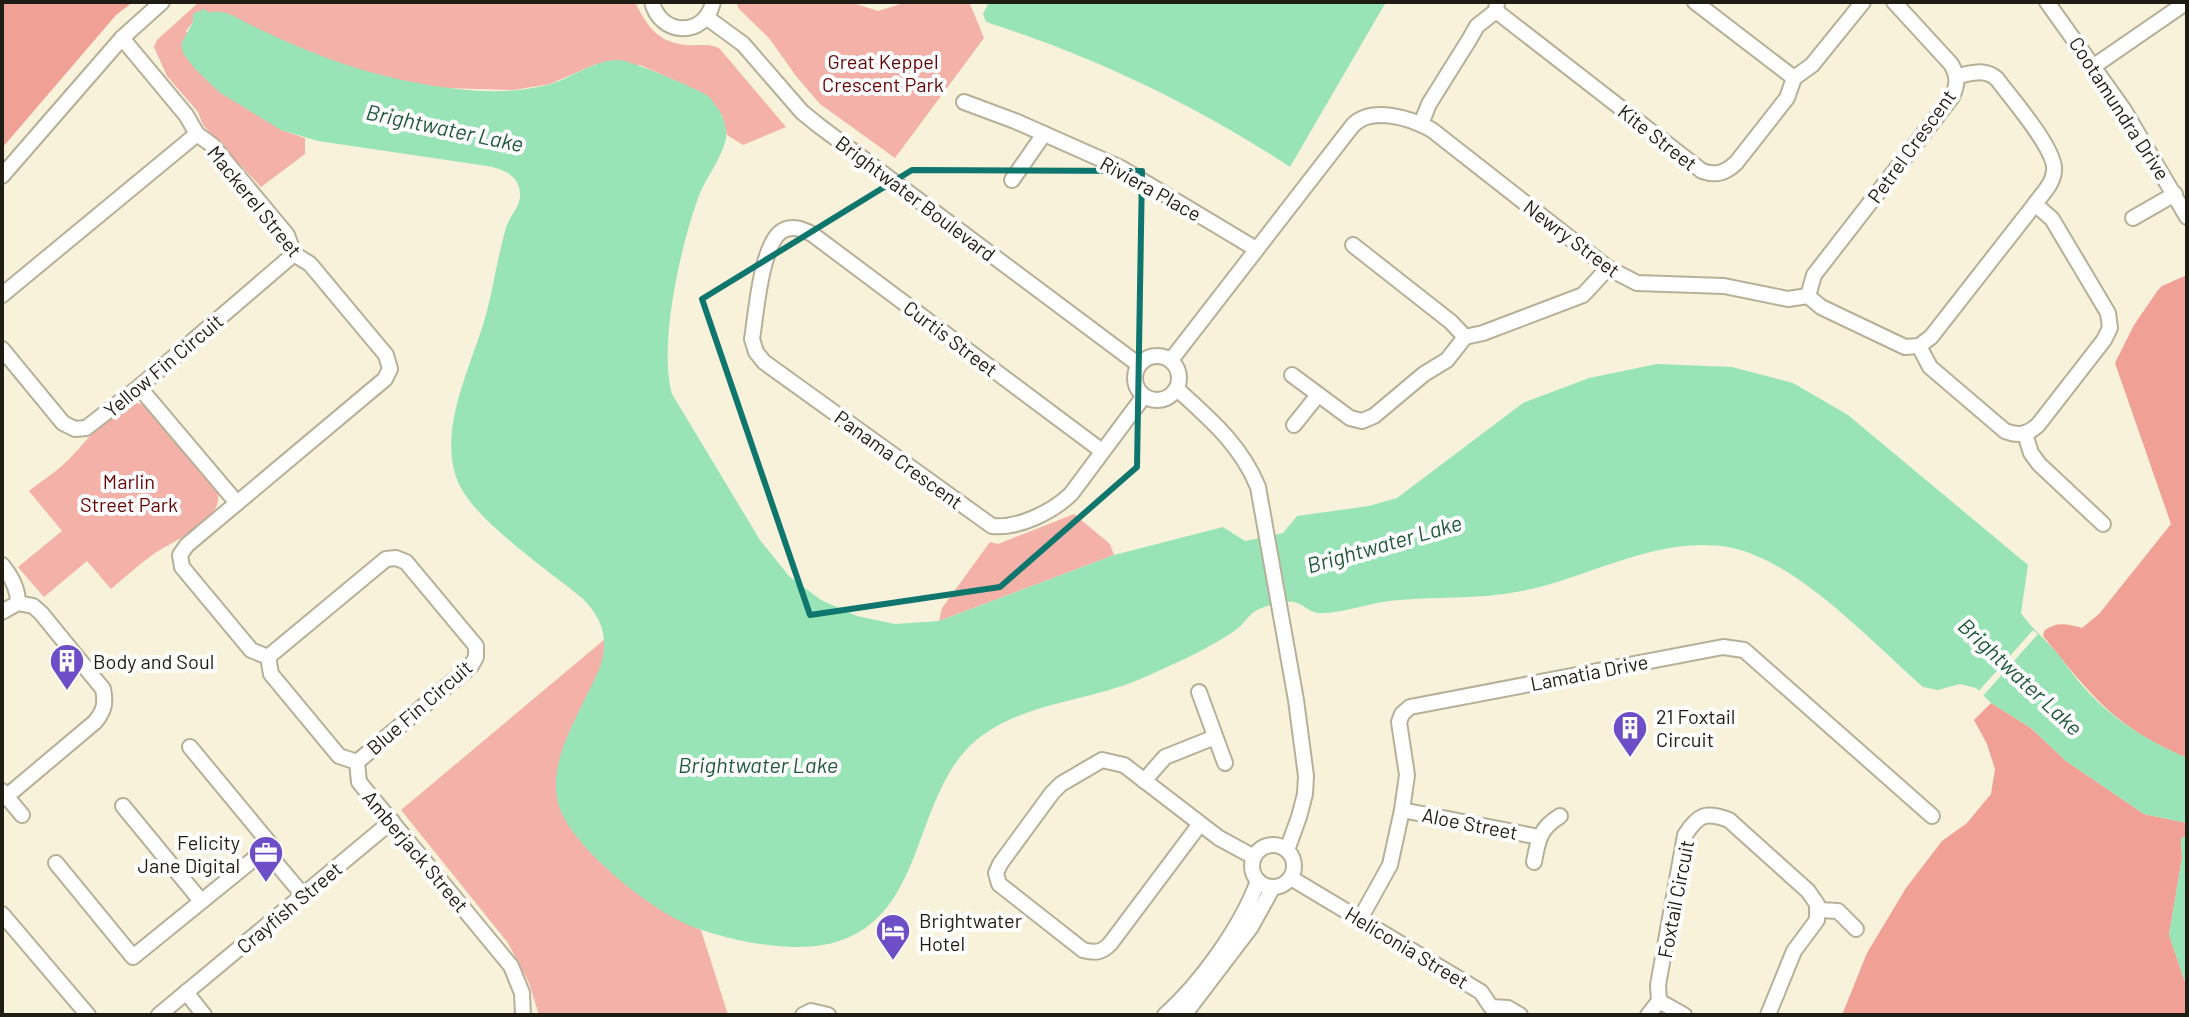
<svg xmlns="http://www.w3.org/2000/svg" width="2189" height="1017" viewBox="0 0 2189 1017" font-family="Barlow,sans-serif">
  <rect width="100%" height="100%" fill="#f9f2da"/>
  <g fill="#f4b1a8">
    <path d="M199,2H635C647,26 658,43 687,45C700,46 707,43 719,48L786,127L743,145L727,135L722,115L683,84L640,65L596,64L550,84L514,90L443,88L392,79L343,66L291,45L193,22L186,31L281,130L305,138V154L261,187L203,125L198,112L167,76L154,47L157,40Z"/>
    <polygon points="736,2 850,2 878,11 907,2 966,2 970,4 984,38 895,158 820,104 796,76 769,38 739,9"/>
    <path d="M134,402L144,405L218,494C223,522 169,542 151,556C137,566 124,578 111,589L87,561L44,597L18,567L62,531L29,491C44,479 61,469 73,455C91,436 108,411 134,402Z"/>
    <polygon points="1074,514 1110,544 1114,555 939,621 942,608 990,542 998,544"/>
    <path d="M605,639C606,670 586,701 572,727L696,928L701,930L728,1015H539L529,983L508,943L401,810Z"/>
  </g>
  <g fill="#f1a095">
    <polygon points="2,2 133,2 116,15 2,148"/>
    <path d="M2187,275V758C2113,726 2092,696 2043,636L2044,631C2057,621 2068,624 2082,628L2099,614L2171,524L2115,363L2134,325L2158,290L2162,286Z"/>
    <polygon points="1991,703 2031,728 2066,761 2144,814 2187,823 2187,834 2181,839 2182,858 2169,935 2187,988 2187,1015 1842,1015 1867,953 1906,888 1942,841 1967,823 1991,794 1995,769 1987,744 1974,720"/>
  </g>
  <g fill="#99e4b7">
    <path d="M989,2H1386L1290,167C1196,105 1093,56 986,22L983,14Z"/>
    <path d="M204,9L209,13C223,7 240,20 253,26C307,52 360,73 418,83C459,91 510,96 551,84C573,77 594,60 619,60C630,60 698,89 708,96C712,100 716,106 719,110C724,118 727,130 726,139C721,159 708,175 700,193C681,243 658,344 672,394L760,540L789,576L821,600L857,616L895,624L939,621L1114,555L1223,527L1245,541L1283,533L1297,516L1369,506L1397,498L1523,403L1589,378L1657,364L1732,367L1793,383L1848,415L2028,565L2021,613C2032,629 2046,640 2058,654C2066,664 2073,675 2081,684C2110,718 2146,740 2187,758V823L2144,814L2066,761L2031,728L1991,703L1976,688L1960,684L1938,690L1923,687C1870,641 1792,554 1721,546C1652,538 1588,578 1522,591C1479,600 1433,596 1389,601C1366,604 1341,614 1318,613C1309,612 1303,604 1294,602C1286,601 1268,605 1259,609C1249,613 1243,626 1233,632C1206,650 1168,667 1138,680C1085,702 1027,702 980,737C911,790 929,915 836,942C797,954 734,942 696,928C655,914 572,848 559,806C544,760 586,705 601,664C609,636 601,617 582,598C549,571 473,519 458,482C436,429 473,364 487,311C494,284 498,255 506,228C509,216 520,208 520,195C520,175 503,169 487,166L318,141L281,130L219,92L194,68L183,53L181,44L193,22V14Z"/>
    <polygon points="2187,834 2187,988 2169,935 2182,858 2181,839"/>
  </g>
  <polygon fill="#f9f2da" points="2033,630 2038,634 1983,696 1978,692"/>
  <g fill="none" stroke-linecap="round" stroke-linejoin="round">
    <defs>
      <g id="minor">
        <path d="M652,2C660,36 705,38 713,2"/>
        <polyline points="1695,2 1794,78"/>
        <polyline points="2047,2 2124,110 2187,217"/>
        <path d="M1496,11L1702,171C1716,176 1725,173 1736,163L1787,98L1794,78L1812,65L1863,2"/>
        <polyline points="706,17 743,44 802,112 818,125 1139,365"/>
        <polyline points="122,38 186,115 197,134 212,145 287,235 294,254 310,264 386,355 390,369 385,379 187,545 180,555 182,567 251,650 268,657 271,674 339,756 357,762 359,782 511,966 522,993 523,1015"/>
        <polyline points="2094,66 2187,2"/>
        <polyline points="964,102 1015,121 1121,168 1256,249"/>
        <polyline points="1421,124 1429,104 1469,40 1477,26 1496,11 1497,2"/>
        <polyline points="2,176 122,38 162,2"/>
        <polyline points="1012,180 1044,134"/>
        <polyline points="2133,218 2175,194"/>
        <polyline points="1353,245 1451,322 1465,337"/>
        <polyline points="2,295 197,134"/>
        <path d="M1808,296L1814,275L1952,97C1958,84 1958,76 1951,64L1894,2"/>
        <path d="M1919,346L1930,367L2005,431C2018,436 2027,435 2038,425L2104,340L2110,328L2108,313L2052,219L2035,204"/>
        <polyline points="2,349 63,423 75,429 86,428 139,387 294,254"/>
        <circle cx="1157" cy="378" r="22"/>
        <path d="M1171,360L1353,125C1372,106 1411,118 1432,130L1608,268L1637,283L1724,286L1788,299L1808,296L1821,307L1905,347L1919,346L1931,337L2035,204C2042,194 2053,184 2054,171C2057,150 2010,97 1997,79C1985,68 1972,73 1958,76"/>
        <polyline points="1292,375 1350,418 1362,421 1374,416 1424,374 1447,360 1465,337 1483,333 1583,295 1608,268"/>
        <polyline points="139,387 237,503"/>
        <path d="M1177,389C1210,419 1241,445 1258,487L1296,700L1306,776L1305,794L1299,817L1287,850"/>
        <polyline points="1294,425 1318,395"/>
        <polyline points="2025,434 2031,453 2039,464 2103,524"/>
        <path d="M1102,451L812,234C802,229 792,225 782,231C761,244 756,315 752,339L756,352L764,362L992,526C1018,529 1052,512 1071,494L1144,396"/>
        <path d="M2,565C11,576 18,588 18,603L2,612"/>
        <polyline points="268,657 386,559 396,558 406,562 476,646 476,657 471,666 357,762"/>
        <polyline points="1199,692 1225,763"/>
        <polyline points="1144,781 1165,757 1215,737"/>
        <polyline points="2,791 22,815"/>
        <path d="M7,796L95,722C104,711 106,704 103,689L41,613L33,606L18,603"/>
        <polyline points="123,806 201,901"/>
        <polyline points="1402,810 1539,837"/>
        <path d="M1200,824L1110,944C1101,953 1095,953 1083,950L999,884L996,873L1000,864L1052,793L1061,784L1102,760L1124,765L1219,838L1254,857"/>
        <circle cx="1273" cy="866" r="21"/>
        <polyline points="265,850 303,895"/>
        <path d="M1534,862C1538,840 1540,828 1560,816"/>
        <polyline points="56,863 133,957 271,845 190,747"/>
        <polyline points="1291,878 1481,992 1491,1007 1508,1008 1520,1015"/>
        <polyline points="1819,910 1838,911 1856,929"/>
        <polyline points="2,914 88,1015"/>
        <polyline points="1360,919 1390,865 1402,810 1407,775 1399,722 1402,714 1410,707 1723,647 1744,650 1932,816"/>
        <polyline points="186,992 204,1015"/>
        <polyline points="1659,1001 1684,1015"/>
        <polyline points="159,1015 392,821"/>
        <polyline points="803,1015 811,1011 828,1015"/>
        <path d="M1165,1015C1201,983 1241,927 1258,881"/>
        <polyline points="1184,1015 1251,927 1273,887"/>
        <path d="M1648,1015L1659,1001L1658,985L1685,835C1698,815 1705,811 1729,820L1808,891L1817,904V920L1794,951L1768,1015"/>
      </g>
    </defs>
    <use href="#minor" stroke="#b7b099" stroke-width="18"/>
    <use href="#minor" stroke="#fff" stroke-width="14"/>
  </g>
  <path fill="none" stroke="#0f766e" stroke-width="6" stroke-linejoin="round" d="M912,170L1142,171L1137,467L1000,587L810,615L702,299Z"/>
  <defs>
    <symbol id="building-pin" viewBox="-11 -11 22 30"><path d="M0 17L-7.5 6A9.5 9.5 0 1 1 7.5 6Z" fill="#6e4ec7" stroke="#fff"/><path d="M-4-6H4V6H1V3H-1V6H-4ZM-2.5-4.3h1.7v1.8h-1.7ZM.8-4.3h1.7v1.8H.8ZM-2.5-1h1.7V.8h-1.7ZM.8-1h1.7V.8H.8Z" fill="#fff"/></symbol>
    <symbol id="office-pin" viewBox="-11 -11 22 30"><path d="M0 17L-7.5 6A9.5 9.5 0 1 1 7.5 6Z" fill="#6e4ec7" stroke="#fff"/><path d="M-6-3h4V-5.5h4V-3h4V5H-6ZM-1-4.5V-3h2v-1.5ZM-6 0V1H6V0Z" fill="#fff"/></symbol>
    <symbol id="hotel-pin" viewBox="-11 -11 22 30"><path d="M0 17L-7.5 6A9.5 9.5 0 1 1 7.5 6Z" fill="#6e4ec7" stroke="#fff"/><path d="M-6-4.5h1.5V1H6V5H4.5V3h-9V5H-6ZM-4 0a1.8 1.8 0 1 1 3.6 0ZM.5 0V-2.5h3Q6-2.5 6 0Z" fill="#fff"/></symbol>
  </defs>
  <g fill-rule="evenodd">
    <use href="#building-pin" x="47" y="641" width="40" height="54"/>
    <use href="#building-pin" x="1610" y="708" width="40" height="54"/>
    <use href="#office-pin" x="246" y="833" width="40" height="54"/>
    <use href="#hotel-pin" x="873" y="911" width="40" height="54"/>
  </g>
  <g text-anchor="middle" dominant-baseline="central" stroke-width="8" stroke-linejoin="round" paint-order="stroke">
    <g font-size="20" fill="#660305" stroke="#fff">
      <text x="883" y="61">Great Keppel<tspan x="883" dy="23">Crescent Park</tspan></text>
      <text x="129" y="481">Marlin<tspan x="129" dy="23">Street Park</tspan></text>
    </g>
    <g font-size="20" fill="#1f1c14" stroke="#fff">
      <text transform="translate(2120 108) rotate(57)">Cootamundra Drive</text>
      <text transform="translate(1658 137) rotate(38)">Kite Street</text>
      <text transform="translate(1911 146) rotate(-54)">Petrel Crescent</text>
      <text transform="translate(1151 188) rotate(29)">Riviera Place</text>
      <text transform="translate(916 198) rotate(37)">Brightwater Boulevard</text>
      <text transform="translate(255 201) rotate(51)">Mackerel Street</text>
      <text transform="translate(1572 238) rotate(37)">Newry Street</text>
      <text transform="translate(951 338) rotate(37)">Curtis Street</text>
      <text transform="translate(163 365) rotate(-40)">Yellow Fin Circuit</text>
      <text transform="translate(899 459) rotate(36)">Panama Crescent</text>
      <text transform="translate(1589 672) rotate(-11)">Lamatia Drive</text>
      <text transform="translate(419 707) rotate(-41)">Blue Fin Circuit</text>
      <text transform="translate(1470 823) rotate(11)">Aloe Street</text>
      <text transform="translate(416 851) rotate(50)">Amberjack Street</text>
      <text transform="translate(1675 899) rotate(-79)">Foxtail Circuit</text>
      <text transform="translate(289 907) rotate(-40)">Crayfish Street</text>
      <text transform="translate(1407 947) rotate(31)">Heliconia Street</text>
    </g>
    <g font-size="20" fill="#1f1c14" stroke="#fff" text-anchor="start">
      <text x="93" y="661">Body and Soul</text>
      <text x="1656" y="716">21 Foxtail<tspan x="1656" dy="23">Circuit</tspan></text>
      <text x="240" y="842" text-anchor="end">Felicity<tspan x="240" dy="23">Jane Digital</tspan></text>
      <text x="919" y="920">Brightwater<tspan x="919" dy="23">Hotel</tspan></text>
    </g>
    <g font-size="22" font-style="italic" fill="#21593b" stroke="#fff">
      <text transform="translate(445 127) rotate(12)">Brightwater Lake</text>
      <text transform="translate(1384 543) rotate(-16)">Brightwater Lake</text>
      <text transform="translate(2021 676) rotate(43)">Brightwater Lake</text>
      <text x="758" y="764">Brightwater Lake</text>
    </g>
  </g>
  <rect width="2189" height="1017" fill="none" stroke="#1f1c14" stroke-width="8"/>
</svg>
